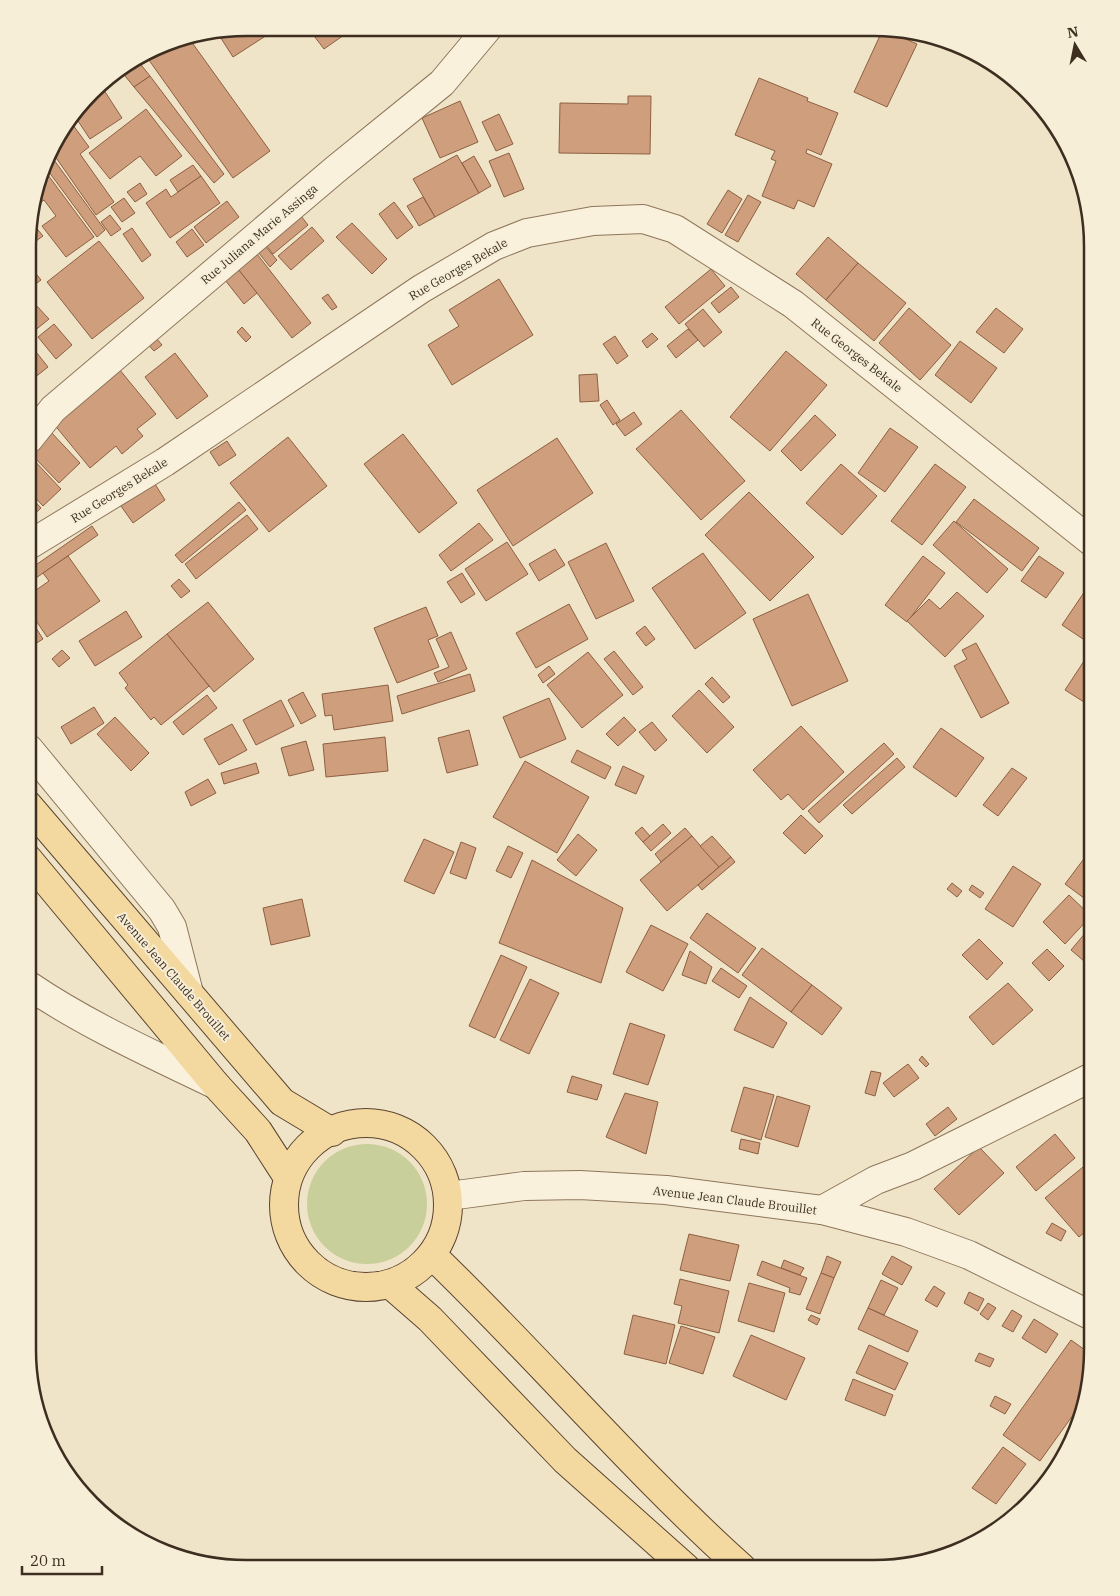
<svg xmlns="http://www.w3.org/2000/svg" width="1120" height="1596" viewBox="0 0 1120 1596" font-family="'IBM Plex Serif',serif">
  <rect width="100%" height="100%" fill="#f0e4c8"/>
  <circle fill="#c9cf9b" cx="367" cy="1204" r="60"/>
  <g fill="#cf9f7d" stroke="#8d5f41">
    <polygon points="246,28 278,28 233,57 217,32"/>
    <polygon points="308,28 354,28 324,49"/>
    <polygon points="883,29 917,44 887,107 854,92"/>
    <polygon points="188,37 270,151 233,178 146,56 175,39"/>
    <polygon points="138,61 150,76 134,87 121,71"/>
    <polygon points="150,76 224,174 214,183 134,87"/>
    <polygon points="759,78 808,98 807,101 838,113 821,155 807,149 806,153 832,164 814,207 798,200 794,209 762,196 776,161 771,159 775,151 735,135"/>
    <polygon points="100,84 122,118 90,139 74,115"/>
    <polygon points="628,96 651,96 650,154 559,153 560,103 628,104"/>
    <polygon points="460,101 478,142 440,158 422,118"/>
    <polygon points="146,109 182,156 156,176 140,156 110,179 89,153"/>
    <polygon points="499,114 513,144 496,151 482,122"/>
    <polygon points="70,121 89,147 80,154 114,202 96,215 52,152 57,137"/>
    <polygon points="509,153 524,189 504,197 489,161"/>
    <polygon points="457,155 479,193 435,217 413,179"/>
    <polygon points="474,156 491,186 479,193 462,163"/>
    <polygon points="54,160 105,230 97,237 46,168"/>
    <polygon points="193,165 201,176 178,192 170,180"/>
    <polygon points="45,171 94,237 66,257 42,226 56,216 44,200 32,209"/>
    <polygon points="201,176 220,203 170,238 146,203 166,189 171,197"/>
    <polygon points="140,183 147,194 135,202 127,192"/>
    <polygon points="728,190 742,199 722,233 707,224"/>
    <polygon points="748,195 761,202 738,242 725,235"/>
    <polygon points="423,197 435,217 419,226 407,206"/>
    <polygon points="124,198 135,213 122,222 111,207"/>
    <polygon points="227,201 239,217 206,243 194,227"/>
    <polygon points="394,202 413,227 397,239 379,214"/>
    <polygon points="110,215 121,229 111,236 101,222"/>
    <polygon points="301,216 308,225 273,254 266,245"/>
    <polygon points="29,219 43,236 29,246"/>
    <polygon points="352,223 387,259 372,274 336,237"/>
    <polygon points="312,227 324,241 291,270 278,256"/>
    <polygon points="132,228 151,255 142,262 123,234"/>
    <polygon points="192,229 204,245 187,257 176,242"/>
    <polygon points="828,237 858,263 826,300 796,274"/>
    <polygon points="99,241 144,298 92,339 47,282"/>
    <polygon points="265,246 277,260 270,267 258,252"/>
    <polygon points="257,254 311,323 292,338 238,269"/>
    <polygon points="858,263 906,303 874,341 826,300"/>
    <polygon points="29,265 41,280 29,289"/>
    <polygon points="238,269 257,293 244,304 225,280"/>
    <polygon points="711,269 725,286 679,324 665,307"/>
    <polygon points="499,279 533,335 452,385 428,345 459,326 449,310"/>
    <polygon points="731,287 739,297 719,313 711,303"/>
    <polygon points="328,294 337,307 332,310 322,298"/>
    <polygon points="35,304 49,319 33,332 29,328 29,308"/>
    <polygon points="909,308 951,345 920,380 879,343"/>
    <polygon points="996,308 1023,329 1004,353 976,332"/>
    <polygon points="703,309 722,332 704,347 685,324"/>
    <polygon points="54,324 72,345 56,359 38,337"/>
    <polygon points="242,327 251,337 246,342 237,332"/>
    <polygon points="688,329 698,340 676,358 667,346"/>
    <polygon points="152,333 162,345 154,351 144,340"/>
    <polygon points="652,333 658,339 647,348 642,341"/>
    <polygon points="615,336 628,356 617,364 603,344"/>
    <polygon points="1092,336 1092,357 1084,353"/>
    <polygon points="960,341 997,368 971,403 935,375"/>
    <polygon points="29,343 48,367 29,382"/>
    <polygon points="786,351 827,385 770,451 730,417"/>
    <polygon points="175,353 208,396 177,419 145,377"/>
    <polygon points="119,369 156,414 137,429 143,436 122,454 116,446 90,468 53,423"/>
    <polygon points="597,374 599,401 580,402 579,375"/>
    <polygon points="607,400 620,420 613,425 600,405"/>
    <polygon points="681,410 745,481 701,520 636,449"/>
    <polygon points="634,412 642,424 625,436 616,424"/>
    <polygon points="815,415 836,435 801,471 781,451"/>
    <polygon points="890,428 918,447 885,492 858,473"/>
    <polygon points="49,430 80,463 59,483 32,455"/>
    <polygon points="403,434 457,503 419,533 364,464"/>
    <polygon points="288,437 327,486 269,532 230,483"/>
    <polygon points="557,438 593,493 513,546 477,490"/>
    <polygon points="227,441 236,455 219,466 210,452"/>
    <polygon points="30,456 61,489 43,506 29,491"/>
    <polygon points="841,464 877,496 842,535 806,503"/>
    <polygon points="935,464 966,487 922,545 891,521"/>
    <polygon points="155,484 165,500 133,523 121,506"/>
    <polygon points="749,492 814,557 770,601 705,535"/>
    <polygon points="29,495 41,508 29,519"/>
    <polygon points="974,499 1039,548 1022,571 956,522"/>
    <polygon points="239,502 246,510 182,563 175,555"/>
    <polygon points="247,515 258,529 196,579 185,564"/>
    <polygon points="954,521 1008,569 987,593 933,545"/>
    <polygon points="479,523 493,540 451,571 439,555"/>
    <polygon points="92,526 98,535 36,578 30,569"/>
    <polygon points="507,542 528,574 486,601 465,569"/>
    <polygon points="606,543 634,601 596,619 568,562"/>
    <polygon points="555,549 565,565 539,581 529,564"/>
    <polygon points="703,553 746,613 695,649 652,588"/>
    <polygon points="68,556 100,601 47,637 29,610 29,595 49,581 43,573"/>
    <polygon points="923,556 945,573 907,622 885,605"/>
    <polygon points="1039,556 1064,573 1046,598 1021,581"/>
    <polygon points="462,573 475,594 461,603 447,582"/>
    <polygon points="179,579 190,591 181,598 171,586"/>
    <polygon points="1089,585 1092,587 1092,626 1083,639 1062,625"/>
    <polygon points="957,592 984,616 945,657 907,621 929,599 940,609"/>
    <polygon points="808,594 848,681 792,706 753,619"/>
    <polygon points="208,602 254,659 214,692 167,634"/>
    <polygon points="569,604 588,639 536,668 516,633"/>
    <polygon points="426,607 438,636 428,640 439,667 397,683 374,628"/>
    <polygon points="126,611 142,637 95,666 79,641"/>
    <polygon points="29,617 43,639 35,644 29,637"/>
    <polygon points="645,626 655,639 646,646 636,633"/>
    <polygon points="451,632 467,669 438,682 434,673 449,667 436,639"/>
    <polygon points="167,634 209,686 161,725 154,717 151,720 125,688 128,685 119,673"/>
    <polygon points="976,643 1009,703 981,718 954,666 967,659 962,650"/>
    <polygon points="62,650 70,658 59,667 52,659"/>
    <polygon points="614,651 643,687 633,695 604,659"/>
    <polygon points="588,652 623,695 582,728 547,685"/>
    <polygon points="1084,661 1092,666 1092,707 1065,690"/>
    <polygon points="549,666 555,674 543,683 538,675"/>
    <polygon points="470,674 475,691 402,714 397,696"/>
    <polygon points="712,677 730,697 723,703 705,684"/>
    <polygon points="388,685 393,721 334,730 332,715 325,716 322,694"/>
    <polygon points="699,690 734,727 707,753 672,716"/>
    <polygon points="303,692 316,716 301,724 288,700"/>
    <polygon points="207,695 217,708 183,735 173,722"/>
    <polygon points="549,698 566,739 520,758 503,717"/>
    <polygon points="281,700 294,726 256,745 243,720"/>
    <polygon points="94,707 104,723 71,744 61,727"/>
    <polygon points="115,717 149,753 131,771 97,734"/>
    <polygon points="624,717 636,730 618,746 606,734"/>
    <polygon points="652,722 667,740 655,751 639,732"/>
    <polygon points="232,724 247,750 219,765 204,739"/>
    <polygon points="801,726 844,772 803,810 788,794 781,800 753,770"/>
    <polygon points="941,728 984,758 956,797 913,767"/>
    <polygon points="469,730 478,765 447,773 438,738"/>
    <polygon points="385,737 388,771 326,777 323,744"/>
    <polygon points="306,741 314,770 289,776 281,748"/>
    <polygon points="884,743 894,754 819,823 808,811"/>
    <polygon points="577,750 611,767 605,779 571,762"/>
    <polygon points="897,758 905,767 852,814 843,805"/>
    <polygon points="525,761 589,797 557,853 493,817"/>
    <polygon points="256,763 259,773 224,784 221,773"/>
    <polygon points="623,766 644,776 636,794 615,785"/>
    <polygon points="1012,768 1027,778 998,816 983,805"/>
    <polygon points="208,779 216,793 191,806 185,792"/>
    <polygon points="801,815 823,836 805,854 783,833"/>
    <polygon points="663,824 671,833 651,851 643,842"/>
    <polygon points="642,827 650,836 643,842 635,833"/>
    <polygon points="685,828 692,836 661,862 655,854"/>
    <polygon points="578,834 597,850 576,876 557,860"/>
    <polygon points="692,836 719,867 667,911 640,880"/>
    <polygon points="712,836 731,857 719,867 700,846"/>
    <polygon points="424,839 454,852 434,894 404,881"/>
    <polygon points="461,842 476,848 466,879 450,873"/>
    <polygon points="508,846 523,853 511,878 496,871"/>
    <polygon points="1092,848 1092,904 1065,884"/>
    <polygon points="731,857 735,862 702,890 698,885"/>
    <polygon points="532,860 623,908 601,983 499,943"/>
    <polygon points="1013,866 1041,884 1013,927 985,909"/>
    <polygon points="952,883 962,891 957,897 947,889"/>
    <polygon points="972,885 984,893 980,898 969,890"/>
    <polygon points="1069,895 1091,916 1065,944 1043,922"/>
    <polygon points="302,899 310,936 271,945 263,908"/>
    <polygon points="707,913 756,948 738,973 690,938"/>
    <polygon points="651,925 688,944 663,991 626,972"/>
    <polygon points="1092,925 1092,966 1091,967 1071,950"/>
    <polygon points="979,939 1003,963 987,980 962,955"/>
    <polygon points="762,948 812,985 791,1012 742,975"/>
    <polygon points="1047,949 1064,966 1049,981 1032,963"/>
    <polygon points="690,951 712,967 706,984 682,975"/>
    <polygon points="501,955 527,967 495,1038 469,1026"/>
    <polygon points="721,968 747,986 739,998 712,981"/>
    <polygon points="530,979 559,993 529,1054 500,1040"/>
    <polygon points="1008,983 1033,1010 993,1045 969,1017"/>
    <polygon points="812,985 842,1008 822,1035 791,1012"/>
    <polygon points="750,997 787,1023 773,1048 734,1030"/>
    <polygon points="630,1023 665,1035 648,1085 613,1074"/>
    <polygon points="922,1056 929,1064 926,1067 919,1060"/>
    <polygon points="908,1064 919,1078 894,1097 883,1083"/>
    <polygon points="871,1071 881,1073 875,1096 865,1093"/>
    <polygon points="572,1076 602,1085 597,1100 567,1092"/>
    <polygon points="744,1087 774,1095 761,1140 731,1131"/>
    <polygon points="625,1093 658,1102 646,1154 606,1137"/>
    <polygon points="777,1096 810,1106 798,1147 765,1137"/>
    <polygon points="948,1107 957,1119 935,1136 926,1124"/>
    <polygon points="1055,1134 1075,1158 1036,1191 1016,1167"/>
    <polygon points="741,1139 760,1143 758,1154 739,1149"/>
    <polygon points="979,1147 1004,1173 959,1215 934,1189"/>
    <polygon points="1088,1163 1092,1168 1092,1226 1079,1237 1045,1198"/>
    <polygon points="1052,1223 1066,1231 1061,1241 1046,1233"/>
    <polygon points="689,1234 739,1245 730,1281 680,1270"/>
    <polygon points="827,1256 841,1262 834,1278 821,1273"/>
    <polygon points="892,1256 912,1267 902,1285 882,1274"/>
    <polygon points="784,1260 804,1268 800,1275 781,1268"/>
    <polygon points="762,1261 807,1278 800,1295 789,1292 790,1288 757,1275"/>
    <polygon points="821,1273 834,1278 820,1314 806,1309"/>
    <polygon points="680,1279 729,1291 719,1333 678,1323 682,1306 674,1304"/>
    <polygon points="881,1280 898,1288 884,1315 868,1308"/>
    <polygon points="749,1283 785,1293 774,1332 738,1321"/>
    <polygon points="934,1286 945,1293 937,1307 925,1300"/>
    <polygon points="969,1292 984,1299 978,1311 964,1303"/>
    <polygon points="988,1303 996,1308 988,1320 980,1314"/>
    <polygon points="868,1308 918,1331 908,1352 858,1329"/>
    <polygon points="1012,1310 1022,1316 1013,1332 1002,1326"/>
    <polygon points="633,1315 675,1325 666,1364 624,1354"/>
    <polygon points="811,1315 820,1319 817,1325 808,1320"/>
    <polygon points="1034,1319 1058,1334 1046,1353 1022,1338"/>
    <polygon points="681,1326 715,1337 703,1374 669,1363"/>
    <polygon points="751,1335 805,1358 786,1400 733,1376"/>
    <polygon points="1071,1340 1092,1355 1086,1397 1040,1461 1003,1435"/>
    <polygon points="869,1345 908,1363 895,1390 856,1373"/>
    <polygon points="979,1353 994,1359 990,1367 975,1361"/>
    <polygon points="853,1379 893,1395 885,1416 845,1400"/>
    <polygon points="995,1396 1011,1404 1005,1414 990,1406"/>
    <polygon points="1076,1431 1062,1458 1058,1455"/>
    <polygon points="1003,1447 1026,1464 996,1504 972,1488"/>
  </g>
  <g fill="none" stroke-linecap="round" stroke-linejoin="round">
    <defs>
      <g id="minor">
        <polyline points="29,439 53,409 336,169 442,83 488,28"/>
        <polyline points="29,545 165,462 421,289 494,246 527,233 593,221 643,219 675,229 793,304 1092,542"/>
        <polyline points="29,749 162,910 172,927 189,993"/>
        <path d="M28,985C87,1025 152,1054 216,1085"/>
        <polyline points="449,1196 524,1186 580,1185 666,1190 822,1210 906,1232 969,1255 1092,1316"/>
        <polyline points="822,1210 876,1180 913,1166 1092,1077"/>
      </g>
      <g id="primary">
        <polyline points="28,805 282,1102 332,1132"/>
        <polyline points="28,859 216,1085 258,1131 287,1176"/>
        <circle cx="366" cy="1205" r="82"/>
        <path d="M432,1255C538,1357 633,1470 742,1568"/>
        <polyline points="391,1285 430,1319 565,1460 686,1568"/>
      </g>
    </defs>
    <use href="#minor" stroke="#8d765c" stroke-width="30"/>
    <use href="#primary" stroke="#5b4430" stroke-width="30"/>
    <use href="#minor" stroke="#faf1dc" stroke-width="28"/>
    <use href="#primary" stroke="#f3d9a0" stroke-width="28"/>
  </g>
  <g text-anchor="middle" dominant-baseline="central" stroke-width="4" stroke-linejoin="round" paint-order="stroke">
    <g font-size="12" fill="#3d2e20" stroke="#f7eed8">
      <text transform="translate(259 234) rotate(-40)">Rue Juliana Marie Assinga</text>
      <text transform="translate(458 269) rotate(-30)">Rue Georges Bekale</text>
      <text transform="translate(857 355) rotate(38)">Rue Georges Bekale</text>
      <text transform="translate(119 490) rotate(-32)">Rue Georges Bekale</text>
      <text transform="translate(174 976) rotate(49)">Avenue Jean Claude Brouillet</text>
      <text transform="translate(735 1200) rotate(7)">Avenue Jean Claude Brouillet</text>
    </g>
  </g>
  <path d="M0 0H1120V1596H0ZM246 36H874A210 210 0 0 1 1084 246V1350A210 210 0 0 1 874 1560H246A210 210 0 0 1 36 1350V246A210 210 0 0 1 246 36Z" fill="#f7eed8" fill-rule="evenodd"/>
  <path fill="none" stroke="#3d2e20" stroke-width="2.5" d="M246 36H874A210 210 0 0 1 1084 246V1350A210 210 0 0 1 874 1560H246A210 210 0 0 1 36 1350V246A210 210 0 0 1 246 36Z"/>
  <g transform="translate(1075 45) rotate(350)" stroke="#f7eed8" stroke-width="4" paint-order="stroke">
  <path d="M0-4L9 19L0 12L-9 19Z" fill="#3d2e20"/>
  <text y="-8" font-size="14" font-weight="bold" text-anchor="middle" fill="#3d2e20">N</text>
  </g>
  <path d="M22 1566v8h80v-8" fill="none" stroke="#3d2e20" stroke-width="2.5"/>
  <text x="30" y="1566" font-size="15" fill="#3d2e20" stroke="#f7eed8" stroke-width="4" paint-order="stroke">20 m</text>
</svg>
